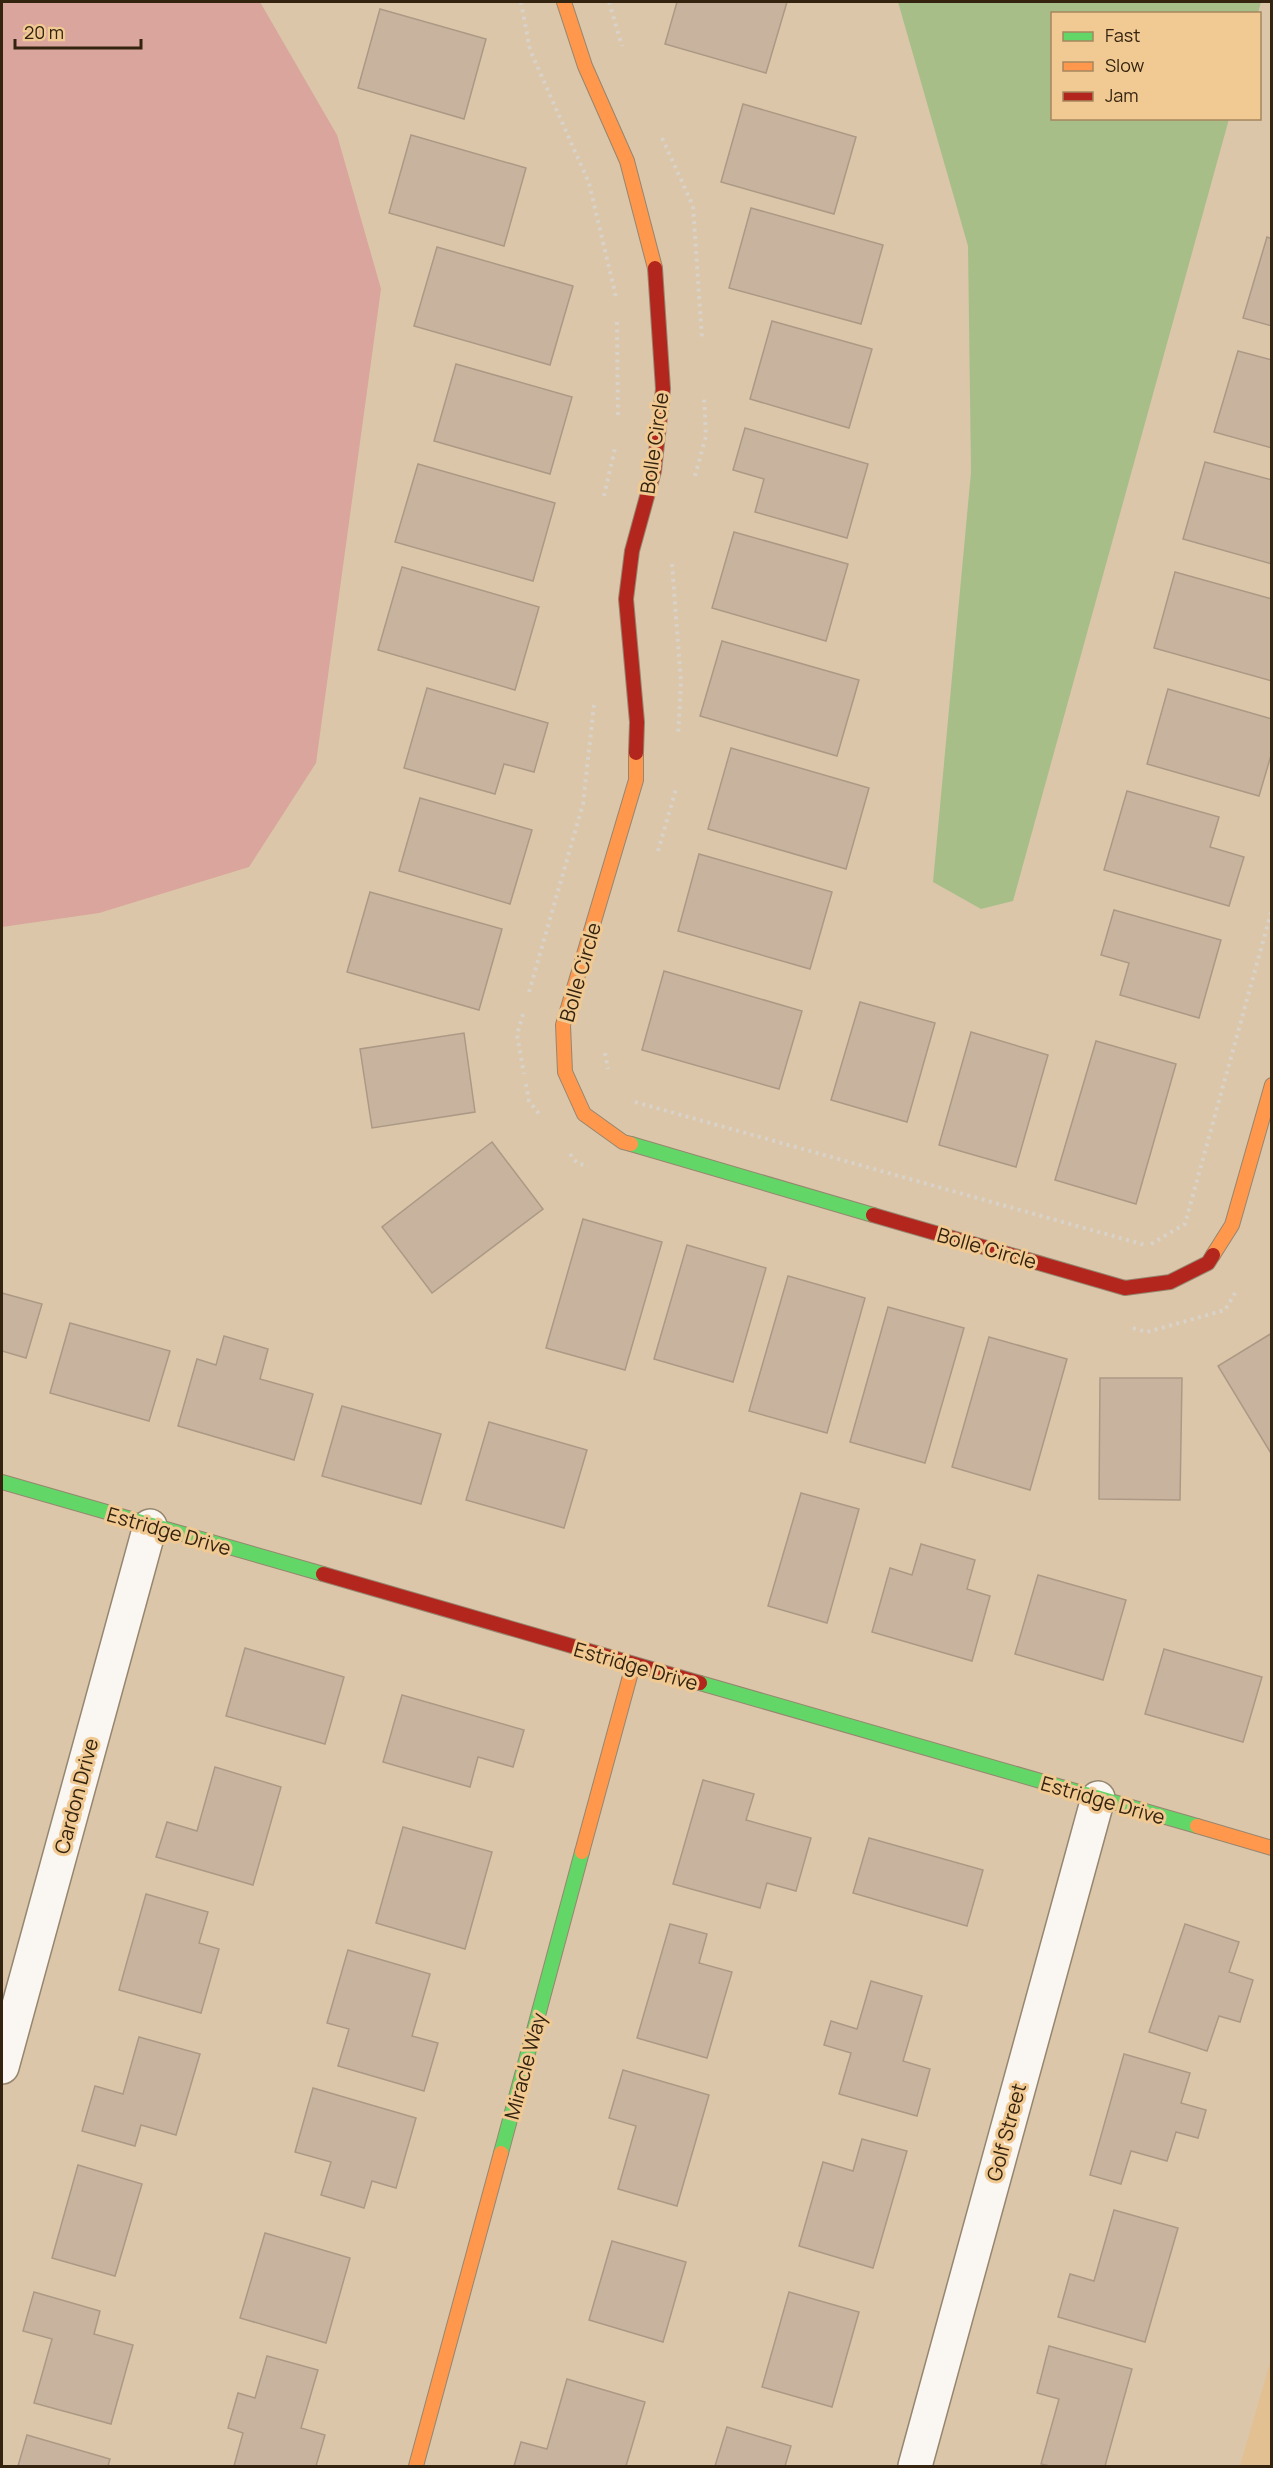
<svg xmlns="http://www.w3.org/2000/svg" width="1273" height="2468" viewBox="0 0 1273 2468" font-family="Manrope,sans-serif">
  <rect width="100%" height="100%" fill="#dbc6a9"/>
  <polygon fill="#e2c092" points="1271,2360 1271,2466 1240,2466"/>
  <polygon fill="#d9a59c" points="2,2 260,2 337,135 381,289 316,763 249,867 99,913 2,927"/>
  <polygon fill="#a8be88" points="898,2 1261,2 1258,13 1052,14 1052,118 1229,119 1013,901 981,909 933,882 971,472 968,246"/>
  <g fill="#c8b39f" stroke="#ac9985" stroke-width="1.5">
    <polygon points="677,2 787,2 766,73 665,44"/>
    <polygon points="380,9 486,39 464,119 358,88"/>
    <polygon points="743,104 856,137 834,214 721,182"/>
    <polygon points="411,135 526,168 504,246 389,213"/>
    <polygon points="751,208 883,245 861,324 729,288"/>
    <polygon points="1267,237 1272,239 1272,326 1243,318"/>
    <polygon points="437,247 573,286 550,365 414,326"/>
    <polygon points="772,321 872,349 849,428 750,399"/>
    <polygon points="1238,351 1272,360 1272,448 1214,432"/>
    <polygon points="456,364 572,397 550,474 434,441"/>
    <polygon points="745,428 868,464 847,538 755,512 764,479 733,470"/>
    <polygon points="1205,462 1272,480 1272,564 1183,539"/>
    <polygon points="418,464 555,503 533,581 395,542"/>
    <polygon points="734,532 848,564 826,641 712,608"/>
    <polygon points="402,567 539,607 515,690 378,650"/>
    <polygon points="1175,572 1272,599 1272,681 1154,648"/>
    <polygon points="722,641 859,680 837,756 700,716"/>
    <polygon points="427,688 548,723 534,772 504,764 495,794 404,768"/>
    <polygon points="1168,689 1272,719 1272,752 1259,796 1147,764"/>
    <polygon points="731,748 869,788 846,869 708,829"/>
    <polygon points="1127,791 1219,817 1210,847 1244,857 1229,906 1104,870"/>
    <polygon points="420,798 532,830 510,904 399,871"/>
    <polygon points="699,854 832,892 810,969 678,931"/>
    <polygon points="370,892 502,929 479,1010 347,972"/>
    <polygon points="1114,910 1221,940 1199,1018 1120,995 1129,963 1101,955"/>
    <polygon points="664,971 802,1011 779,1089 642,1050"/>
    <polygon points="860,1002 935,1023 907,1122 831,1100"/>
    <polygon points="971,1032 1048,1055 1016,1167 939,1145"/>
    <polygon points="464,1033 475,1112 372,1128 360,1049"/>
    <polygon points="1096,1041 1176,1064 1136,1204 1055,1180"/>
    <polygon points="492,1142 543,1209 432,1293 382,1227"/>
    <polygon points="583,1219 662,1242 625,1370 546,1348"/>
    <polygon points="687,1245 766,1268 733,1382 654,1359"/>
    <polygon points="788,1276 865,1298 827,1433 749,1411"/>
    <polygon points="2,1293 42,1304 26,1358 2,1351"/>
    <polygon points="888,1307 964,1328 925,1463 850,1442"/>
    <polygon points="70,1323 170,1351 149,1421 50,1393"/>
    <polygon points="1272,1333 1272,1455 1218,1366"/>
    <polygon points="224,1336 268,1349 260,1379 313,1394 294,1460 178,1426 197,1359 216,1365"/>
    <polygon points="989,1337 1067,1359 1030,1490 952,1467"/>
    <polygon points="1100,1378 1182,1378 1180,1500 1099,1499"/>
    <polygon points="342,1406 441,1434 421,1504 322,1476"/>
    <polygon points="489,1422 587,1450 564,1528 466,1500"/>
    <polygon points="801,1493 859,1509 827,1623 768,1606"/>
    <polygon points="921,1544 975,1560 967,1589 990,1596 972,1661 872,1632 890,1568 912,1575"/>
    <polygon points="1038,1575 1126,1600 1103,1680 1015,1654"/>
    <polygon points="245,1648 344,1677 325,1744 226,1716"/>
    <polygon points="1164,1649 1262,1677 1243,1742 1145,1714"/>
    <polygon points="402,1695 524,1730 513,1767 478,1757 470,1787 383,1762"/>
    <polygon points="215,1767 281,1787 253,1885 156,1857 167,1822 197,1831"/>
    <polygon points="703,1780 754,1794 746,1820 811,1838 796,1891 767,1883 760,1908 673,1884"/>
    <polygon points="403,1827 492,1852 465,1949 376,1923"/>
    <polygon points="869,1838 983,1870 967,1926 853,1893"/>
    <polygon points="146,1894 208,1912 199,1943 219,1949 201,2013 119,1990"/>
    <polygon points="670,1924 707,1934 699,1963 732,1972 707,2058 637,2038"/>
    <polygon points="1185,1924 1239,1942 1229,1972 1253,1980 1240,2022 1219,2016 1207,2051 1149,2032"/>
    <polygon points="348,1950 430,1974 412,2036 438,2043 424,2091 338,2066 349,2029 327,2023"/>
    <polygon points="871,1981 922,1996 903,2061 930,2069 917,2116 839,2094 851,2053 824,2045 831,2021 857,2029"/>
    <polygon points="139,2037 200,2054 176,2135 141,2125 135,2146 82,2131 95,2086 123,2094"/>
    <polygon points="1124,2054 1190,2073 1181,2103 1206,2110 1198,2138 1176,2132 1167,2161 1131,2151 1121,2184 1090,2175"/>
    <polygon points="623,2070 709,2095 677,2206 618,2189 636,2126 609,2118"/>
    <polygon points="313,2088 416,2118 396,2188 372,2181 364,2208 321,2195 331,2162 295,2152"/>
    <polygon points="862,2139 907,2151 873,2268 799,2246 823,2162 853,2171"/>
    <polygon points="78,2165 142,2184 115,2276 52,2258"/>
    <polygon points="1114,2210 1178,2228 1145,2342 1058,2317 1070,2274 1094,2281"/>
    <polygon points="265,2233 350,2258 326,2343 240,2318"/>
    <polygon points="612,2241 686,2262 663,2342 589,2320"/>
    <polygon points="34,2292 100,2311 94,2334 133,2345 111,2424 34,2403 52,2339 23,2331"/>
    <polygon points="789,2292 859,2312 832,2407 762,2387"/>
    <polygon points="1049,2346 1132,2369 1105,2466 1050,2466 1041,2464 1059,2399 1037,2393"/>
    <polygon points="267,2356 318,2370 301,2428 325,2435 316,2466 234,2466 243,2433 228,2428 238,2393 255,2398"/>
    <polygon points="567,2379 645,2402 626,2466 514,2466 521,2442 547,2449"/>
    <polygon points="727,2427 791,2446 785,2466 715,2466"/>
    <polygon points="27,2435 110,2459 108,2466 18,2466"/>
  </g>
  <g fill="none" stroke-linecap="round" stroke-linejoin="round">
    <defs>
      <g id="street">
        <polyline points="2,2067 150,1526"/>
        <polyline points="915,2466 1098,1798"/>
      </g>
      <g id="fast">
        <polyline points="631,1144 873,1215"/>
        <polyline points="2,1482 323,1574"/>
        <polyline points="700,1683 1197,1826"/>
        <polyline points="501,2153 582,1852"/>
      </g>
      <g id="slow">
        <polyline points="564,2 585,66 627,161 655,268"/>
        <polyline points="631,1144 623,1142 584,1114 565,1072 563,1025 636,780 636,753"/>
        <polyline points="1213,1255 1232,1225 1272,1085"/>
        <polyline points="1197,1826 1272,1848"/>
        <polyline points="582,1852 633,1665"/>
        <polyline points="416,2466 501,2153"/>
      </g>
      <g id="jam">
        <polyline points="636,753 637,722 626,599 632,551 654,471 663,389 655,268"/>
        <polyline points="873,1215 1125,1288 1170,1282 1208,1263 1213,1255"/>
        <polyline points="323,1574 700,1683"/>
      </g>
    </defs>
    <use href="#street" stroke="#96866f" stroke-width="36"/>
    <use href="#fast" stroke="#96866f" stroke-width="16"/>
    <use href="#slow" stroke="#96866f" stroke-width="16"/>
    <use href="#jam" stroke="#96866f" stroke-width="16"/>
    <g stroke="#d9d2c8" stroke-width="4" stroke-dasharray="3 4.5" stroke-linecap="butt">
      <polyline points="521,2 530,50 589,183 616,297"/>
      <polyline points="609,2 622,46"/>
      <polyline points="662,138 693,206 702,339"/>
      <polyline points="617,322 618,419"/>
      <polyline points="695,476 706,436 704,395"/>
      <polyline points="604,496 615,448"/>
      <polyline points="672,564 681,682 678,736"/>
      <polyline points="658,851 676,789"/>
      <polyline points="529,992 583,804 594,705"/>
      <polyline points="523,1014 517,1035 524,1074"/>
      <polyline points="605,1053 608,1069"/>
      <polyline points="526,1084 529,1101 540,1115"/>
      <polyline points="635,1102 1145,1245"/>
      <polyline points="570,1154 577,1163 588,1166"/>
      <polyline points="1151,1244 1185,1224 1272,909"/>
      <polyline points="1133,1328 1147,1332 1225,1310 1237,1290"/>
    </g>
    <use href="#street" stroke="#faf6f2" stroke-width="33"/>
    <use href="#fast" stroke="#63d668" stroke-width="14"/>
    <use href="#slow" stroke="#ff974d" stroke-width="14"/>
    <use href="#jam" stroke="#b3261e" stroke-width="14"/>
  </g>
  <g text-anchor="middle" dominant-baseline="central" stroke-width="6" stroke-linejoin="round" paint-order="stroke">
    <g font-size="20" fill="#34240f" stroke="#f1c993">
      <text transform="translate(654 443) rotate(-82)">Bolle Circle</text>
      <text transform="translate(580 972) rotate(-74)">Bolle Circle</text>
      <text transform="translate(987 1248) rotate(16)">Bolle Circle</text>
      <text transform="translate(169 1531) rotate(16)">Estridge Drive</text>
      <text transform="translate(636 1666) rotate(16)">Estridge Drive</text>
      <text transform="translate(76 1796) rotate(-75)">Cardon Drive</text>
      <text transform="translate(1103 1800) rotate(16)">Estridge Drive</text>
      <text transform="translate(525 2066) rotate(-75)">Miracle Way</text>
      <text transform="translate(1006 2132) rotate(-75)">Golf Street</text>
    </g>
  </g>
  <rect width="1273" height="2468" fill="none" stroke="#34240f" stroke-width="6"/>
  <rect x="1051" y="12" width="210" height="108" fill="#f1c993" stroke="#a5875e" stroke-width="1.5"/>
  <rect x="1063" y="32" width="30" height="9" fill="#63d668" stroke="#a5875e" stroke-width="1.5"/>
  <text x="1105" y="42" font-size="18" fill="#34240f">Fast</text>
  <rect x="1063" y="62" width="30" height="9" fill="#ff974d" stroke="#a5875e" stroke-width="1.5"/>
  <text x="1105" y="72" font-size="18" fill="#34240f">Slow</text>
  <rect x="1063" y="92" width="30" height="9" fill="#b3261e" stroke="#a5875e" stroke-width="1.5"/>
  <text x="1105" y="102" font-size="18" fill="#34240f">Jam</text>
  <path d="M15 39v9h126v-9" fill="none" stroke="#34240f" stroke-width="3"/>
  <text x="24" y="39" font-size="18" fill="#34240f" stroke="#f1c993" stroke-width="4.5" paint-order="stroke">20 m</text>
</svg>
